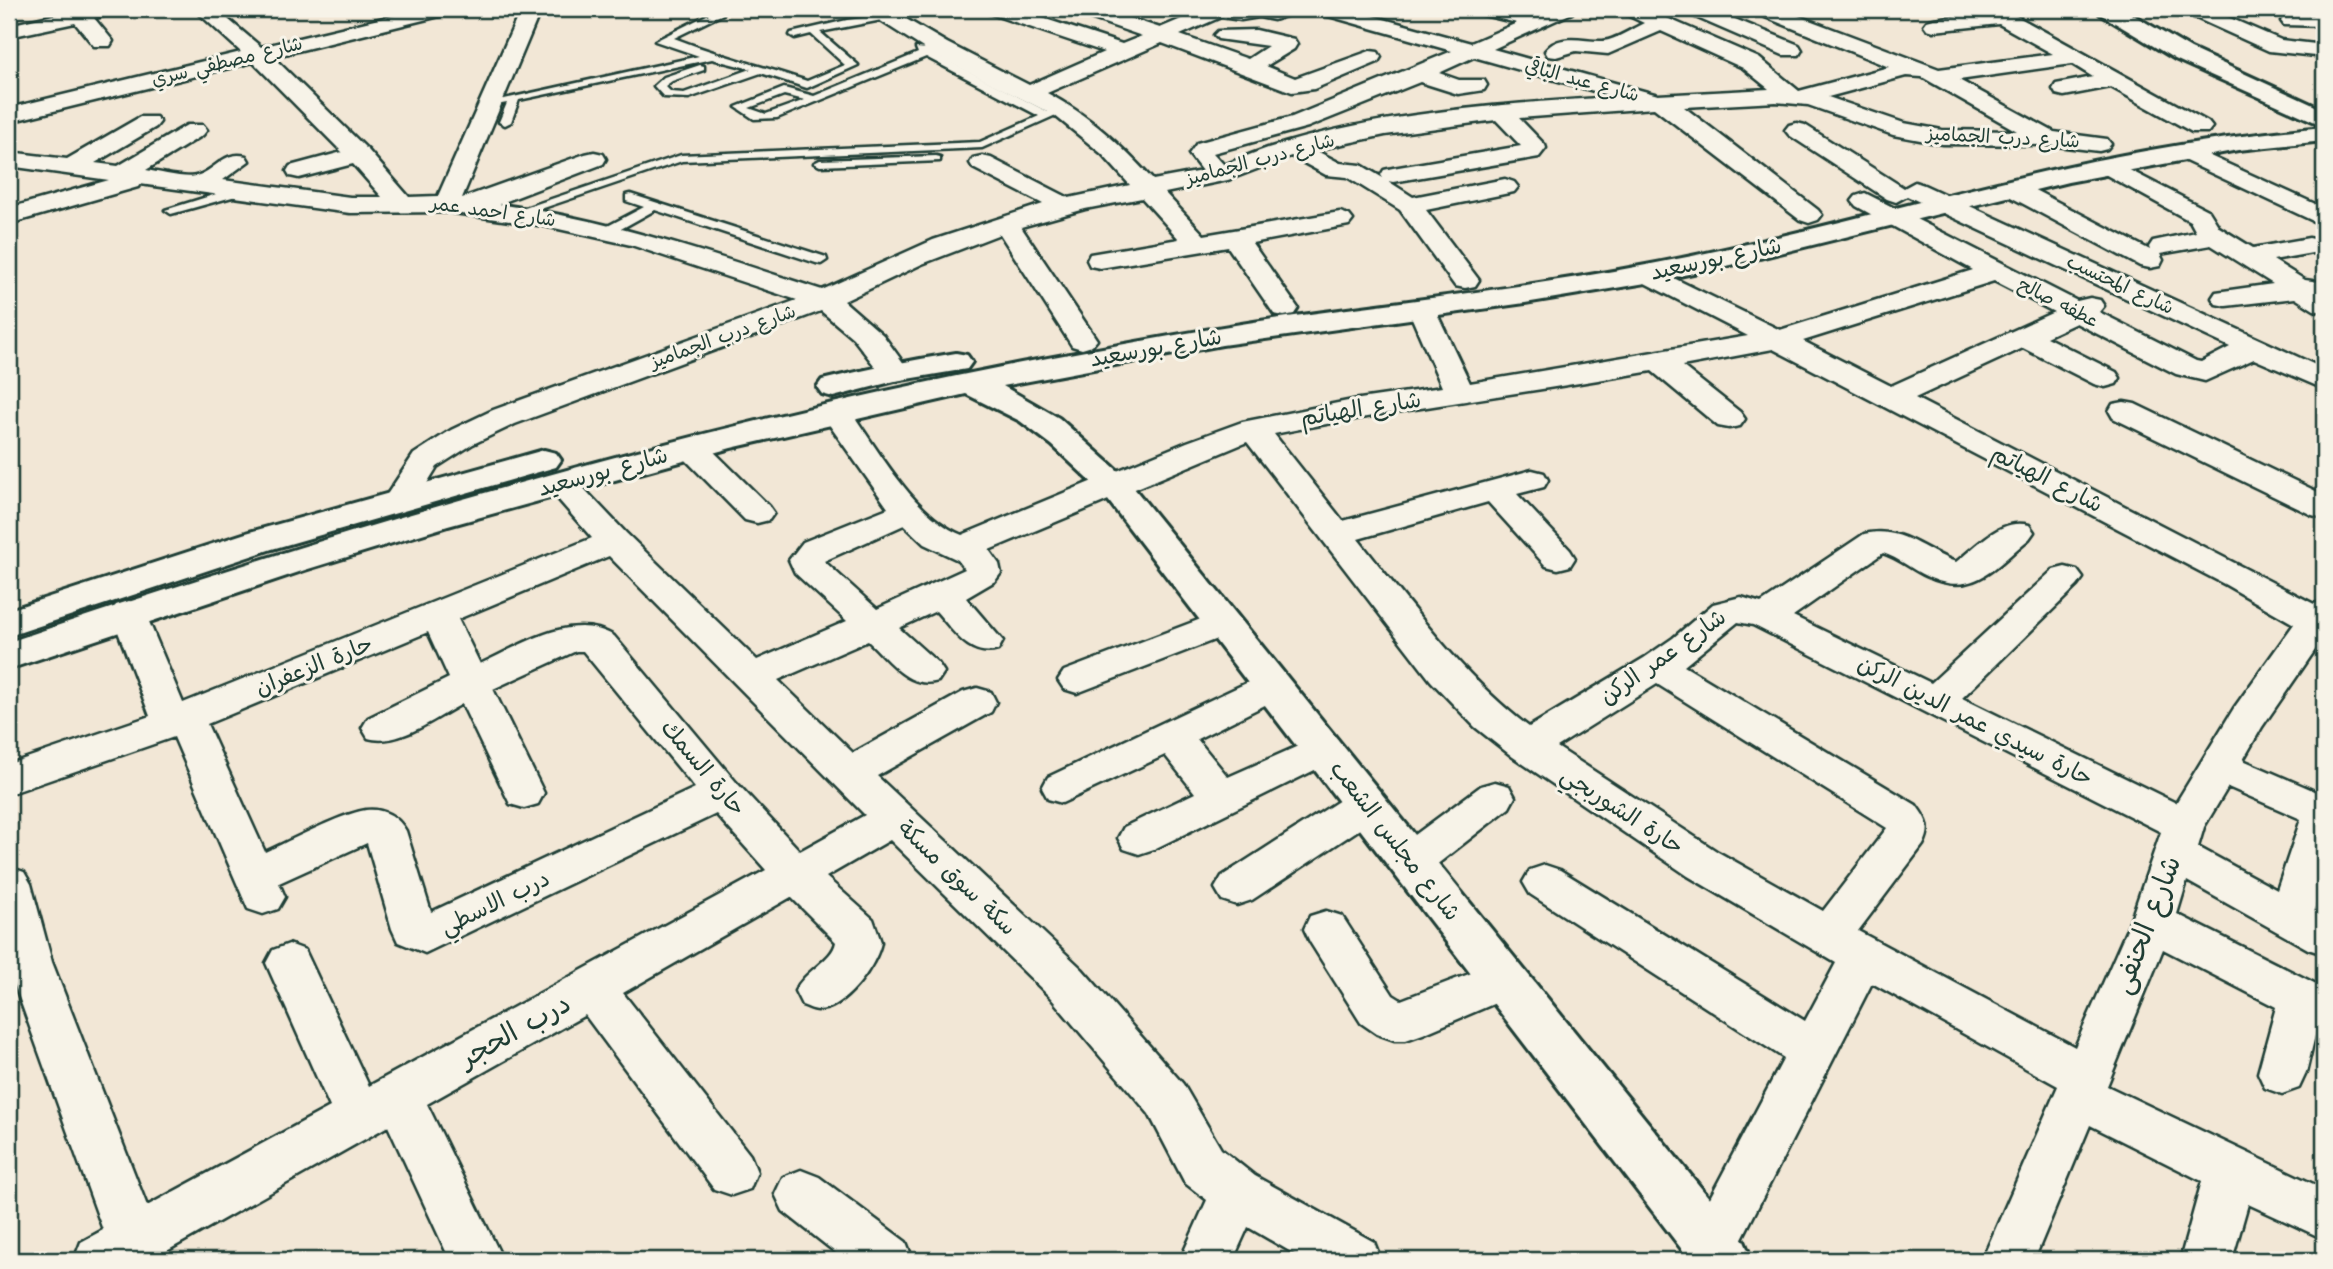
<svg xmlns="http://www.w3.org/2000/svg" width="2333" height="1269" viewBox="0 0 2333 1269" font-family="'Architects Daughter','Playpen Sans Arabic',sans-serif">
  <rect width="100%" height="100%" fill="#f2e7d6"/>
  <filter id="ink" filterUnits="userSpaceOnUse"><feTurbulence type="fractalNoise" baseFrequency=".0143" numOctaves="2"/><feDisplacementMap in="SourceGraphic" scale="14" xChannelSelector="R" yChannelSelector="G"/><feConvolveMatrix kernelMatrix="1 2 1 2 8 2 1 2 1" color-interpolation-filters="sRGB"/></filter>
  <g filter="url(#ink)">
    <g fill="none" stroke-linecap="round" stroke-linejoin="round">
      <defs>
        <g id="lane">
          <path d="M697,9H711L723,14L674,38C717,55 762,66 807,81L845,65L811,34L795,38L790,35L791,33L847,20L887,15L892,18L820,32L858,65L807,88L761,73L689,98L664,97L654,86L664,77L700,65L704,66V70L672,81L665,86L671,92L684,93L751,69L712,59L519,100L511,122L505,125L499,122L507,103L491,106L486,103L699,56L655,41L709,14Z"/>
          <path d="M939,45L944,48L935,54L1048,112L1062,107L1067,110L982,148L682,161L520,216L510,213L681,155L980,142L1039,116L926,57L777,118L754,119L736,107L784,88L814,96L918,53L916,48L927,49ZM784,95L805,100L766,114L749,108Z"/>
          <polygon points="936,156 940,157 940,161 820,166 814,163 820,160"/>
          <polygon points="239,187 245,191 243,194 171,214 165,210"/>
          <polygon points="630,194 826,257 827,260 821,264 816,263 655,210 610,235 602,235 602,229 644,207 626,201 626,195"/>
        </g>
        <g id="street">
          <polygon points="65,9 119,9 116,13 94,18 113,41 110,46 94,46 75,23 9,37 9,25 67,12"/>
          <path d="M194,9H216L261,47L421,9H455L452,13L273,57L368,150L409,197L438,196L521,9H541L462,198L585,154L594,152L603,154L606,159L603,164L499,204C612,220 714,255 822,290L933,240L1043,204L973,168L970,163L973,158L982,156L991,158L1069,198L1130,185L1102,154L1054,115L931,53L868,13L865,9H889L947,43L1029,85L1104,52L988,13L985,9H1015L1122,44L1142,36L1075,13L1072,9H1102L1160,28L1205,9H1298L1295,13L1274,20L1259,17L1241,20L1221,17L1180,35L1248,59L1268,46L1218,39L1214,35L1218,31L1256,30L1294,39L1297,44L1294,49L1266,66L1295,78L1370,51L1378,52L1381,57L1378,62L1314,89L1292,92L1162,43L1047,93C1089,115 1122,146 1153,180L1202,171L1189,154L1197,143L1292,117L1452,51L1318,13L1315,9H1347L1471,43L1517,23L1475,13L1472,9H1511L1536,14L1549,9H1575L1572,13L1493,49L1658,95L1769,89L1743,68L1661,31L1608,54L1576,51L1556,57L1548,56L1545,51C1559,32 1584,42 1603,41C1616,40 1633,28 1644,23L1623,13L1620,9H1646L1759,58L1799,91L1889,67L1755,13L1752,9H1780L1939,69L2053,54L1999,24L1934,31L1927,29L1924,25L1927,21L1934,19L1981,13L1978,9H2003L2011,13L2208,122L2212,127L2208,132H2192L2111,87L2064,96L2056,94L2053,89L2056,84L2093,77L2072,64L1959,80L2054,132L2107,139L2111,144L2107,149L2099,151L2048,145L1942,144L1893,135L1808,105L1776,102L1684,107L1818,210L1822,215L1818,220L1809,223L1800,220L1654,108L1519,118L1545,145L1546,148L1539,157L1393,182L1388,181L1413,197L1505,179L1514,182L1518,187L1514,192L1426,210L1479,280L1475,286L1465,288L1455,286L1400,210L1347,177L1326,175L1291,156L1228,180L1165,193L1204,235L1340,212L1349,215L1353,220L1349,225L1252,243L1298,308L1294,314L1284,316L1274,314L1228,247L1100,268L1090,266L1087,260L1090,254L1179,239L1142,198L1085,209L1021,227L1097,340L1092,346L1082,349L1072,346L1000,234L922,264L844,301L883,335L910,372L906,378L895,381L884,378L853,338L821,311L515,424L473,444L437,467L413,506L401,509L389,506L384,499L414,454L451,430L493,410L797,300L631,245L545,226L447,212L350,213L140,184L138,187L9,224V208L109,180L9,166V152L67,159L140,117H156L160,122L156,127L95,163L118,166L187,125H203L207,130L203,135L146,170C158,172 186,179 196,176C215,171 224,150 246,156L249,161L223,180L350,197H382L353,164L299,178L290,176L287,171L290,166L342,152L253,62L9,122V108L241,52ZM1474,57L1615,97C1500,104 1379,112 1268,148C1253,153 1239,159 1224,165L1213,153L1308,127L1420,82L1458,94L1484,90L1487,85L1484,80H1459L1439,73ZM1906,76L1922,77L2017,131L1942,130L1904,123L1828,97ZM1496,120L1521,146L1393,168L1384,170L1381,175L1383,178L1361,165L1340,163L1315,150L1385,135Z"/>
          <polygon points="1683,9 1710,9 1799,45 1802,50 1799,55 1783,55 1686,13"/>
          <polygon points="2182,9 2209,9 2281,40 2324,45 2324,57 2269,51 2185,13"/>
          <polygon points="2324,14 2324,26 2284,25 2281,21 2284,17"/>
          <path d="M1797,123L1805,125L1904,188L1915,182L1924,185L2324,369V389L2254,359L2205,381L2176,374L2076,323L2046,337L2116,372L2120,378L2116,384L2105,387L2094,384L2023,348L1915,398L2314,604L2324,601V637L2262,727L2243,760L2324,795V877L2314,910L2324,915V954L2308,949L2187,881L2177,914L2324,988V1030L2317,1027L2306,1073L2299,1088L2282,1094L2265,1088L2258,1073L2276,1007L2163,949L2107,1086L2324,1189V1239L2248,1204L2232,1260H2180L2202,1181L2090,1125L2034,1260H1982L2058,1086L1872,983L1731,1260H1677L1784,1058L1530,894L1523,882L1530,870L1545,865L1560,870L1805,1021L1836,963L1688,876L1513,757L1475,727L1431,681L1247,442L989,550L999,564L1001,573L995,581L966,598L1003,641L998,650C969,658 954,631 936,611L899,628L938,663L944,672L938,681C908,690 889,660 868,641L778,680L853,753L963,692L977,688L991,692L996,702L991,712L877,776L1082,969L1183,1084L1221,1149L1255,1176L1374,1242L1381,1260H1305L1248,1227L1233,1260H1180L1207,1200L1185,1183L1149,1114L1050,997L890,840L826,877L873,919L881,942C877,965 845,1010 818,1010C813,1010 806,1006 802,1005L795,991C805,970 833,960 836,942L791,897L623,993L750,1155L757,1172L750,1189L732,1195L714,1189L585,1015L427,1104L503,1260H450L388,1126L165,1252L167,1260H74L81,1242L103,1230L9,969V867L24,872L31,884L52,962L147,1206L330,1107L266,963L273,950L289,944L305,950L369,1086L766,870L716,814L425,953L398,942L392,929L367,843L279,883L285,897L278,909L263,914L248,909L174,737L9,794V764L150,716L111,613L116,605L129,601L142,605L183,703L592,538L544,483L548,476L560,473L572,476L626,533L757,660L847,621L795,573L789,560L803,542L888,508L821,413L825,406L836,404L847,406C877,448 914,516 962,535L1187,442L1242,422L1353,400L1442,387L1408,309L1412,303L1422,301L1432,303L1470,383L1748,336L1639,280L1635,274L1639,268L1649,266L1780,330L1973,270L1856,206L1852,201L1856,196L1865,193L2077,301L2090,298L2100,300L2104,306L2099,312L2196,361L2201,362L2230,347L1907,196L1896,202L1887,199L1789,135L1785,130L1789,125ZM1994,281L2054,312L1891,386L1803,341ZM1773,349L2226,585L2294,624L2234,708L2176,803L1962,698L2077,586L2083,578L2077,570L2065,567L2053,570L1931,683L1793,616L1883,553C1899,558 1911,569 1926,576C1974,599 1994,567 2029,539L2034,532L2029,525C2001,517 1977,546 1956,562C1924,551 1901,525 1864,534L1761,603L1741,597L1713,604L1673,638L1644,658L1529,727C1461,675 1411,605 1358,539L1488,502L1546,566L1558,569L1570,566L1575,558L1570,550L1517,494L1544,487L1548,480L1544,473L1532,470L1343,521L1274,434C1399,409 1526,393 1652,371L1718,426L1729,428L1740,426L1745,419L1740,412L1682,366ZM904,525L924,544L958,560L965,569L877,609L824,561ZM609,556L865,815L800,851L736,782L614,636C572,610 520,646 480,664L458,619ZM1738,622L1753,625L2161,832L2130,922L2075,1047L1858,931L1923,845C1932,828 1927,820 1916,805L1684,666ZM428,632L449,678L368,718L362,728L368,738C399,747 435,718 462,704L510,804L524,808L538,804L544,793L493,689L576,651H583L695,788L431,912L406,831C398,816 383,808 366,810C340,814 290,841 265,852L207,724ZM1657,684L1887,828L1823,911L1718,852L1557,747ZM2228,787L2301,819L2277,890L2198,847L2204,827Z"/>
          <polygon points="2186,145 2324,208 2324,226 2177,157 2174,152 2177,147"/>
          <polygon points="2110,160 2209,211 2219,227 2253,248 2309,238 2318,240 2322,246 2318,252 2273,260 2305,280 2319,282 2324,292 2324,312 2314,310 2295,298 2226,306 2216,304 2212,298 2216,292 2273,284 2211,245 2160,254 2163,260 2160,266 2150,268 2140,266 2003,193 1999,188 2003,183 2012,180 2021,183 2150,250 2149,247 2153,241 2196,232 2190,221 2101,172 2098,167 2101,162"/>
          <polygon points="2124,402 2135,404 2324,495 2324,518 2312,515 2113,418 2109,411 2113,404"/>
          <polygon points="692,438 703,441 769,506 774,513 769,520 757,523 745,520 681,455 676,448 681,441"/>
          <polygon points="1222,611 1235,614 1240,623 1235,632 1077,693 1064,689 1058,680 1064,671"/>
          <polygon points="1272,673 1285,677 1291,686 1285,695 1197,739 1228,777 1323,735 1337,739 1343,749 1337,759 1154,849 1139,854 1124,849 1118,838 1124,827 1195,793 1165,755 1062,803 1048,799 1042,788 1048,777 1259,677"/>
          <polygon points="1495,782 1509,786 1515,797 1509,808 1426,873 1411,878 1396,873 1390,861 1396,849 1481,786"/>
          <polygon points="1366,789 1381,793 1387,804 1381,815 1252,900 1237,905 1222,900 1215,888 1222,876 1351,793"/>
          <polygon points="1326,911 1342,916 1393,995 1401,1000 1503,961 1519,967 1526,980 1519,993 1423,1034 1406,1040 1394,1040 1377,1034 1361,1023 1310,942 1304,929 1310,916"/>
          <polygon points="801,1170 819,1177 906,1242 913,1260 845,1260 783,1211 775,1194 783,1177"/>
        </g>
        <polygon id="secondary" points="2097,9 2123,9 2191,49 2324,110 2324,126 2175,59 2100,14"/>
        <g id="primary">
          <path d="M2324,127V141L2238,150L2068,182L1731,265L1646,283L1525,303L1222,345L1003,386L1059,418L1125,477L1744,1241L1752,1260H1690L1101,491L1052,445L1020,421L966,394L731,448L448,526L305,570L9,669V642C340,530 677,430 1021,363C1107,347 1193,331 1280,318C1402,301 1525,288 1646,265C1787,239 1925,198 2065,167C2150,148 2237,135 2324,127Z"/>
          <path d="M956,353L967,355L972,362L967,369L895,381L833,397L822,394L817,387L822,380C866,369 911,360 956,353Z"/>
          <polygon points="544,450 556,453 561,460 556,467 272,549 9,636 9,610 246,533"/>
        </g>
      </defs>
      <use href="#lane" stroke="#1f3d34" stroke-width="5"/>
      <use href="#street" stroke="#1f3d34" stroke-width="5"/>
      <use href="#secondary" stroke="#1f3d34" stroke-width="6"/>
      <use href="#primary" stroke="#1f3d34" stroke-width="6"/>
      <use href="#lane" fill="#f7f3e8" fill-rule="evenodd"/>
      <use href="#street" fill="#f7f3e8" fill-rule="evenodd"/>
      <use href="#secondary" fill="#f7f3e8" fill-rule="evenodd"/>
      <use href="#primary" fill="#f7f3e8" fill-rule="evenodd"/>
    </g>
  </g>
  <g text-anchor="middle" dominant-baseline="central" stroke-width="6" stroke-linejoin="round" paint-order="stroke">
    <g font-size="19" fill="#1f3d34" stroke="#f7f3e8">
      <text transform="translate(227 62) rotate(-14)">شارع مصطفي سري</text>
      <text transform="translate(1582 81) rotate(15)">شارع عبد الباقي</text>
      <text transform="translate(2003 138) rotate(3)">شارع درب الجماميز</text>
      <text transform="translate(1260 160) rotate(-15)">شارع درب الجماميز</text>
      <text transform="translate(493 212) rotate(8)">شارع احمد عمر</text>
      <text transform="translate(2120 285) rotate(25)">شارع المحتسب</text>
      <text transform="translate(2058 303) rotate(27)">عطفه صالح</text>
      <text transform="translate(723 337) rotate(-20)">شارع درب الجماميز</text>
    </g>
    <g font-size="23" fill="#1f3d34" stroke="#f7f3e8">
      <text transform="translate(1716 259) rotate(-12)">شارع بورسعيد</text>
      <text transform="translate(1156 348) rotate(-10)">شارع بورسعيد</text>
      <text transform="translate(1361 409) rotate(-9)">شارع الهياتم</text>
      <text transform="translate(603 472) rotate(-15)">شارع بورسعيد</text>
      <text transform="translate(2047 479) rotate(27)">شارع الهياتم</text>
      <text transform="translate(1663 657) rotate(-35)">شارع عمر الركن</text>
      <text transform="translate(314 666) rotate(-22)">حارة الزعفران</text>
      <text transform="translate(1975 721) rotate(27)">حارة سيدي عمر الدين الركن</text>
      <text transform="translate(703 768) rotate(50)">حارة السمك</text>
      <text transform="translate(1622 811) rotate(33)">حارة الشوربجي</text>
      <text transform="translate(1395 841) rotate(52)">شارع مجلس الشعب</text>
      <text transform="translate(957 878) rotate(44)">سكة سوق مسكة</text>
      <text transform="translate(495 903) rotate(-26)">درب الاسطي</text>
    </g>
    <g font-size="28" fill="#1f3d34" stroke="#f7f3e8">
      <text transform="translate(2147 925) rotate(-69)">شارع الحنفى</text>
      <text transform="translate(515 1031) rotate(-29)">درب الحجر</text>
    </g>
  </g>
  <rect width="2333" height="1269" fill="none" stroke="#f7f3e8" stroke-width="35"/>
  <rect x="18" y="18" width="2298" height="1234" fill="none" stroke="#1f3d34" stroke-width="2.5" filter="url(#ink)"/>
</svg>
